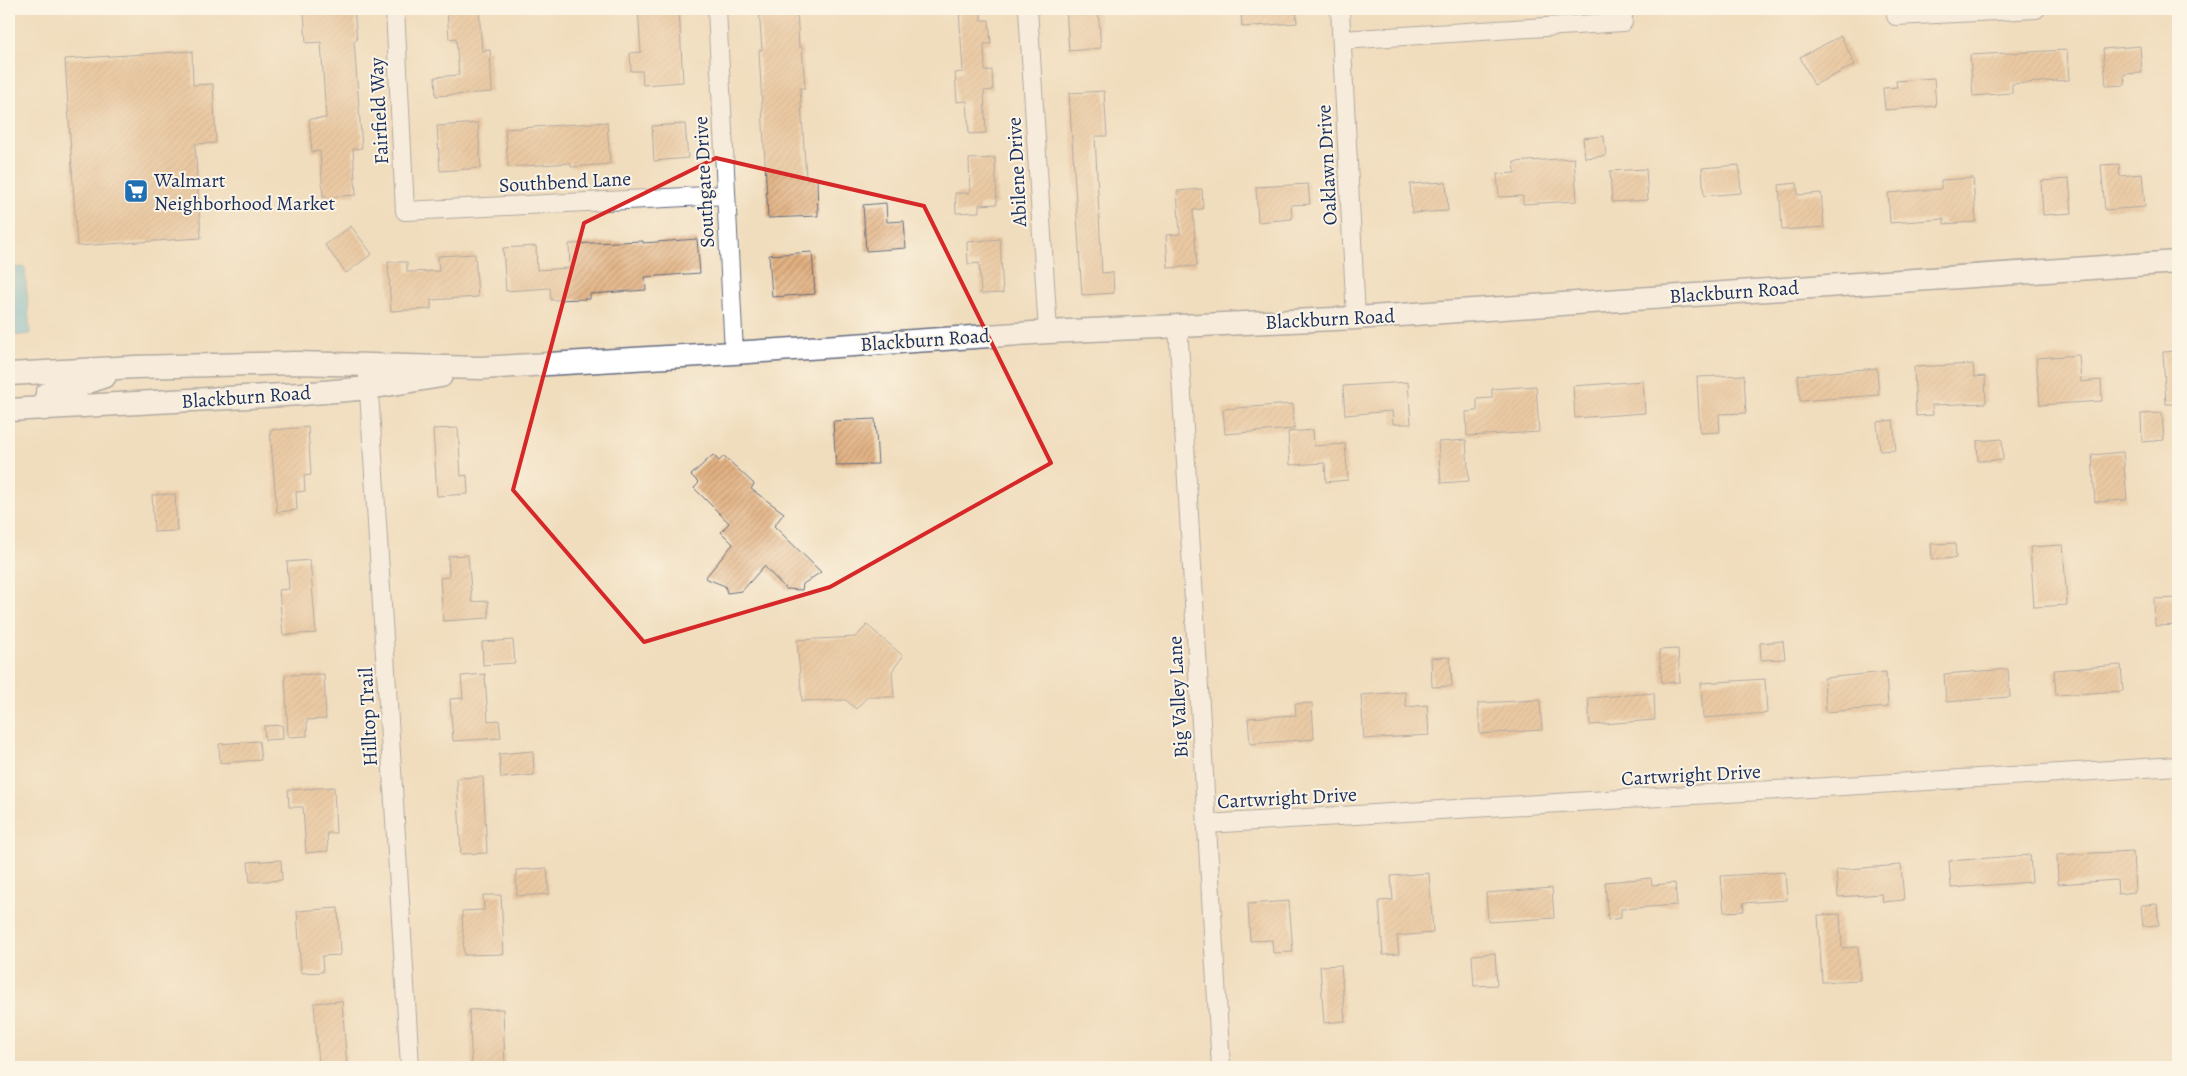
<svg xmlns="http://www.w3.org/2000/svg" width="2187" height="1076" viewBox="0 0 2187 1076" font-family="Alegreya,serif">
  <defs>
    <pattern id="building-hatch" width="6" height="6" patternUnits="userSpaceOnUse" patternTransform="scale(1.25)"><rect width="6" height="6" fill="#e2b080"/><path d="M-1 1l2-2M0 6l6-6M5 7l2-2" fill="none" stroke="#b6906c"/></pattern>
  </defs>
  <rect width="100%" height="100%" fill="#fcf5e5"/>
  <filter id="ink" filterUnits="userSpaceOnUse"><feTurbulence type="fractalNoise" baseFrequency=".02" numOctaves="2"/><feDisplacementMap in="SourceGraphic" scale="10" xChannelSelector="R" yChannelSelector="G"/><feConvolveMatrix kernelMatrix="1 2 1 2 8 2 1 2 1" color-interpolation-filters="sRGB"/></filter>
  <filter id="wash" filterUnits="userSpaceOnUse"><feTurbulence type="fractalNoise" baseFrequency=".0096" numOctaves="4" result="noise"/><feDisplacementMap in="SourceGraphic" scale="20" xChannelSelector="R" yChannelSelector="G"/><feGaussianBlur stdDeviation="1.12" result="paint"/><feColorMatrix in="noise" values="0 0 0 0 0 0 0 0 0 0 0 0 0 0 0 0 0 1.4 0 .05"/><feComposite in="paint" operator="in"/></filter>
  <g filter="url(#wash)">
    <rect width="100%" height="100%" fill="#f0ddbd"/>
    <polygon fill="#60bede" stroke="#3e769e" points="25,267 30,334 9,336 9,268"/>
    <g id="blocks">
      <g fill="url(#building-hatch)">
        <polygon points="354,9 357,40 354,40 362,148 353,149 356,195 323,197 320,151 312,152 309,119 326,118 321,42 306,43 304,11"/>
        <polygon points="447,9 479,9 482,51 490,50 492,92 436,96 435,77 459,75 456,38 449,39"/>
        <polygon points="638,9 679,9 683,82 643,85 642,71 631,71 630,53 641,52"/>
        <polygon points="759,9 797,9 799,47 802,47 805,88 800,88 806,178 817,178 818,216 768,218 759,50 762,50"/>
        <polygon points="959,9 981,9 981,20 989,20 991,44 984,44 985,71 992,70 993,90 984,91 986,133 969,134 967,101 957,102 955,73 963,72"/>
        <polygon points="1066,9 1098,9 1101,48 1069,51"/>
        <polygon points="1241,9 1296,9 1297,23 1242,27"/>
        <polygon points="1841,36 1855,65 1814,85 1800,57"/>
        <polygon points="2140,46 2142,73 2124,74 2125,85 2106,86 2103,49"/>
        <polygon points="2067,50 2069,80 2012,84 2012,93 1973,96 1970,55"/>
        <polygon points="192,51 193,85 213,84 216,143 195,144 201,238 77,246 65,59"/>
        <polygon points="1934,78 1936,106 1885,110 1883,88 1897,87 1896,81"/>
        <polygon points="1104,91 1107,136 1095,136 1102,273 1113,272 1114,293 1082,295 1069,93"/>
        <polygon points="607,122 610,164 571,167 571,163 508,167 505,129"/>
        <polygon points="478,123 481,168 440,171 437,126"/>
        <polygon points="685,124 688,158 654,161 652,126"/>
        <polygon points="1604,136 1606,156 1585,158 1583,138"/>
        <polygon points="995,158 997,204 979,205 979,212 956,213 955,193 970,193 969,159"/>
        <polygon points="1574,158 1577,201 1523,204 1523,196 1499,197 1497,174 1515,173 1514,162"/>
        <polygon points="2119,164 2120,176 2142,174 2145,207 2105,210 2101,165"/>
        <polygon points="1739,165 1741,193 1704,196 1702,168"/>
        <polygon points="1646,169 1648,200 1612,202 1610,171"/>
        <polygon points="1973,178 1976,222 1944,224 1944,219 1890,223 1888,193 1941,189 1941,180"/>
        <polygon points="2069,179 2072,213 2043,215 2041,181"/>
        <polygon points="1446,182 1448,211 1412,213 1410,184"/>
        <polygon points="1797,183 1798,195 1821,193 1824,227 1782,230 1779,185"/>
        <polygon points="1308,184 1310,204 1291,205 1292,219 1258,222 1256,187"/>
        <polygon points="1202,189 1203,209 1193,210 1197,266 1168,268 1166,235 1180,234 1177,191"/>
        <polygon points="886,203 887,222 904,221 906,248 866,251 863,205"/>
        <polygon points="351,226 372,254 346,273 325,245"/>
        <polygon points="697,239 700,273 645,277 646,290 590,294 590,299 551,300 550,288 506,291 503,248 536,246 537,270 570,268 569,244 643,241 643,243"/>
        <polygon points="1000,239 1003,293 981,294 979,263 968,264 967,242"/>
        <polygon points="812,252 815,294 772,297 769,255"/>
        <polygon points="475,254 478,297 431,300 431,309 391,311 388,262 407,262 407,272 439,271 438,256"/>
        <polygon points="2178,351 2178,404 2166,404 2163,352"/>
        <polygon points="2079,355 2081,382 2101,380 2102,401 2040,405 2036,358"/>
        <polygon points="1973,364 1974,377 1985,376 1986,403 1932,405 1933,415 1916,416 1914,367"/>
        <polygon points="1877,368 1879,395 1800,401 1798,375"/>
        <polygon points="1744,375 1746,413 1719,414 1720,432 1700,433 1697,377"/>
        <polygon points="1643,381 1645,413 1575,418 1573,386"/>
        <polygon points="1408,382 1411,424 1393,424 1392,411 1345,415 1343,386"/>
        <polygon points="1536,386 1539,432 1467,436 1466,412 1477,411 1477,399 1492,398 1492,389"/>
        <polygon points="1293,404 1294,429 1225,434 1223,409"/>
        <polygon points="2162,413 2164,440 2142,442 2141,414"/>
        <polygon points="875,419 878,464 836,465 833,421"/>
        <polygon points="1893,420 1896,450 1880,451 1877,422"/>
        <polygon points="308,427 311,475 304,476 305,491 296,492 297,510 277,512 270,430"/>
        <polygon points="458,428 461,476 467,475 468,494 437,496 433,429"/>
        <polygon points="1313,430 1314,446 1345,444 1348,480 1326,482 1325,463 1290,465 1288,432"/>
        <polygon points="2002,439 2003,460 1978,461 1977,441"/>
        <polygon points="1466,440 1469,481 1441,483 1438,442"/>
        <polygon points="2123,452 2127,500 2095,502 2092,455"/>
        <polygon points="713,455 719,461 724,456 754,484 751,489 784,513 774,526 821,572 803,584 802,590 786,589 764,566 742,591 727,593 725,586 705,578 733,544 721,532 729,523 694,488 699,483 691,475"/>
        <polygon points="175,494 177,531 154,532 152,495"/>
        <polygon points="1955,543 1956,558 1932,560 1931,544"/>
        <polygon points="2063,545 2067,605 2034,607 2030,547"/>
        <polygon points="468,555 472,602 488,601 489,618 443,621 440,578 449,577 448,556"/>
        <polygon points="310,560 316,633 283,635 279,590 289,589 287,562"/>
        <polygon points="2178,598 2178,625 2155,626 2154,599"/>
        <polygon points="867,625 903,656 892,671 894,697 867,697 856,709 846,700 802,701 797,640 856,637"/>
        <polygon points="513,640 515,663 483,665 482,642"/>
        <polygon points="1783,641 1785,659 1761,660 1760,643"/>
        <polygon points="1678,649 1680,682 1662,683 1659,650"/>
        <polygon points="1450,657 1452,686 1432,687 1431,658"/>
        <polygon points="2121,665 2123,691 2056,695 2054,670"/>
        <polygon points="2008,669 2010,697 1946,702 1944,674"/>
        <polygon points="1886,672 1888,707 1826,712 1824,678"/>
        <polygon points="324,674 326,719 307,720 307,736 288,737 285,675"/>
        <polygon points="485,674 488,721 499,720 501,738 453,741 450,699 463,698 461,676"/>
        <polygon points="1765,679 1767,713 1703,718 1701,683"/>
        <polygon points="1405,692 1406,707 1427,705 1429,735 1364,739 1361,695"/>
        <polygon points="1654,693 1655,720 1590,725 1588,698"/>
        <polygon points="1540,700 1542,730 1480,734 1478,703"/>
        <polygon points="1312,703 1314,739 1250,744 1248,718 1296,715 1295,704"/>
        <polygon points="282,725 283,739 265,740 264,726"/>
        <polygon points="259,741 261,760 220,763 219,744"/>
        <polygon points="533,751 534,775 501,778 499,754"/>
        <polygon points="483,777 487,853 461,854 457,778"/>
        <polygon points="334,787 336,833 327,833 328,851 306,853 303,807 289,807 288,790"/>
        <polygon points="2133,851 2135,892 2118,894 2117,880 2058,884 2057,855"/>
        <polygon points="2030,855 2032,882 1951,888 1949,861"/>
        <polygon points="281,860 282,880 250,882 248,862"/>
        <polygon points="1901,865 1904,900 1883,902 1882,894 1838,897 1836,870"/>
        <polygon points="547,868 549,894 517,896 516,870"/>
        <polygon points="1785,872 1787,900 1743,903 1744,911 1724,912 1721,876"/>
        <polygon points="1429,873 1433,933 1397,936 1399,954 1383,955 1379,901 1393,900 1391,876"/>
        <polygon points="1651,878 1652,885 1675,883 1677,905 1621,909 1621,918 1608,920 1605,882"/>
        <polygon points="1552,888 1554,918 1488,922 1486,893"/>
        <polygon points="483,895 501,895 504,954 464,955 462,911 484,910"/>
        <polygon points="1289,901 1293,952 1273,953 1272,940 1250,941 1248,904"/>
        <polygon points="2157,904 2159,925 2143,926 2141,905"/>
        <polygon points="338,908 340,955 322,956 323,972 301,973 297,911"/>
        <polygon points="1840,914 1842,948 1858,947 1860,980 1822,982 1818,915"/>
        <polygon points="1495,953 1497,985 1474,986 1472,955"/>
        <polygon points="1341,965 1345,1021 1324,1023 1320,966"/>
        <polygon points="342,1001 347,1067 319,1067 314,1003"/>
        <polygon points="503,1009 505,1067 472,1067 469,1010"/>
      </g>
    </g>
  </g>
  <g filter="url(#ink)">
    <use href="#blocks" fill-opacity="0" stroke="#666c7f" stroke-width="1"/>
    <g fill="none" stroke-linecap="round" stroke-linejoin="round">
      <defs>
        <g id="minor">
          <polyline points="395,9 405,211 726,195"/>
          <polyline points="717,9 734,353"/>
          <polyline points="1028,9 1048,332"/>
          <polyline points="1340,9 1356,318"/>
          <polyline points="1896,16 2036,9"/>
          <polyline points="1342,40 1623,22 1623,9"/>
          <path d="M1178,325C1192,573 1206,820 1221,1067"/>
          <polyline points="368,375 410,1067"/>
          <polyline points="1206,824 2178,766"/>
        </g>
        <g id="major">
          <polyline points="9,374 135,367 296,363 481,368 734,353 1048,332 1356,318 2178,262"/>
          <polyline points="44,409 47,394 75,387 105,376"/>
          <polyline points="9,410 301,394 369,388 441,376"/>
        </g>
      </defs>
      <use href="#minor" stroke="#666c7f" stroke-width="20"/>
      <use href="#major" stroke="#666c7f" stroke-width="25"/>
      <use href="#minor" stroke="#fff" stroke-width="18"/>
      <use href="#major" stroke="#fff" stroke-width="22"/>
    </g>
  </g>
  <path d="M0 0H2187V1076H0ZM716,158L924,206L1051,463L830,587L644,642L513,490L584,223Z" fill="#f0ddbd" fill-opacity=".55" fill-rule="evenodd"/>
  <path fill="none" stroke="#d62828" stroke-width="4" stroke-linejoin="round" d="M716,158L924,206L1051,463L830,587L644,642L513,490L584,223Z"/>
  <defs>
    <symbol id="supermarket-square" viewBox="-11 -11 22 22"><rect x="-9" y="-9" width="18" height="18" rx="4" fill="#1f6fb2" stroke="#fcf5e5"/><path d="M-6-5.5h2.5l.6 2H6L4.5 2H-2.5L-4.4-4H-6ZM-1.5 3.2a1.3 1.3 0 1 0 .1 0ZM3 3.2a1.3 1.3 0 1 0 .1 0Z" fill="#fff"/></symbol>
  </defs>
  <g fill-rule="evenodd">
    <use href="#supermarket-square" x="122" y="177" width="28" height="28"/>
  </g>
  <g text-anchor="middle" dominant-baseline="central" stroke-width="4" stroke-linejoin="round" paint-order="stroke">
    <g font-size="20" fill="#1b2f5e" stroke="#fcf5e5">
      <text transform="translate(379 111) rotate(-93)">Fairfield Way</text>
      <text transform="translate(1327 165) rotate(-93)">Oaklawn Drive</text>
      <text transform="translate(1017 172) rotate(-93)">Abilene Drive</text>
      <text transform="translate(565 182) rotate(-3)">Southbend Lane</text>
      <text transform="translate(704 182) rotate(-93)">Southgate Drive</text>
      <text transform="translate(1734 292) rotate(-4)">Blackburn Road</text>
      <text transform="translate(1330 319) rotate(-3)">Blackburn Road</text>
      <text transform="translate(925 340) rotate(-4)">Blackburn Road</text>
      <text transform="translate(246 397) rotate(-4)">Blackburn Road</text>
      <text transform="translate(1178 697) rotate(-93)">Big Valley Lane</text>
      <text transform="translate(368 717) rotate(-93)">Hilltop Trail</text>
      <text transform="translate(1691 775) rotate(-3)">Cartwright Drive</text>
      <text transform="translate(1287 798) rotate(-3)">Cartwright Drive</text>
    </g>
    <g font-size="20" fill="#1b2f5e" stroke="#fcf5e5" text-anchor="start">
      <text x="154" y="180">Walmart<tspan x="154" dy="23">Neighborhood Market</tspan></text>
    </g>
  </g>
  <rect width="2187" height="1076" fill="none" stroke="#fcf5e5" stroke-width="30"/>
</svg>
